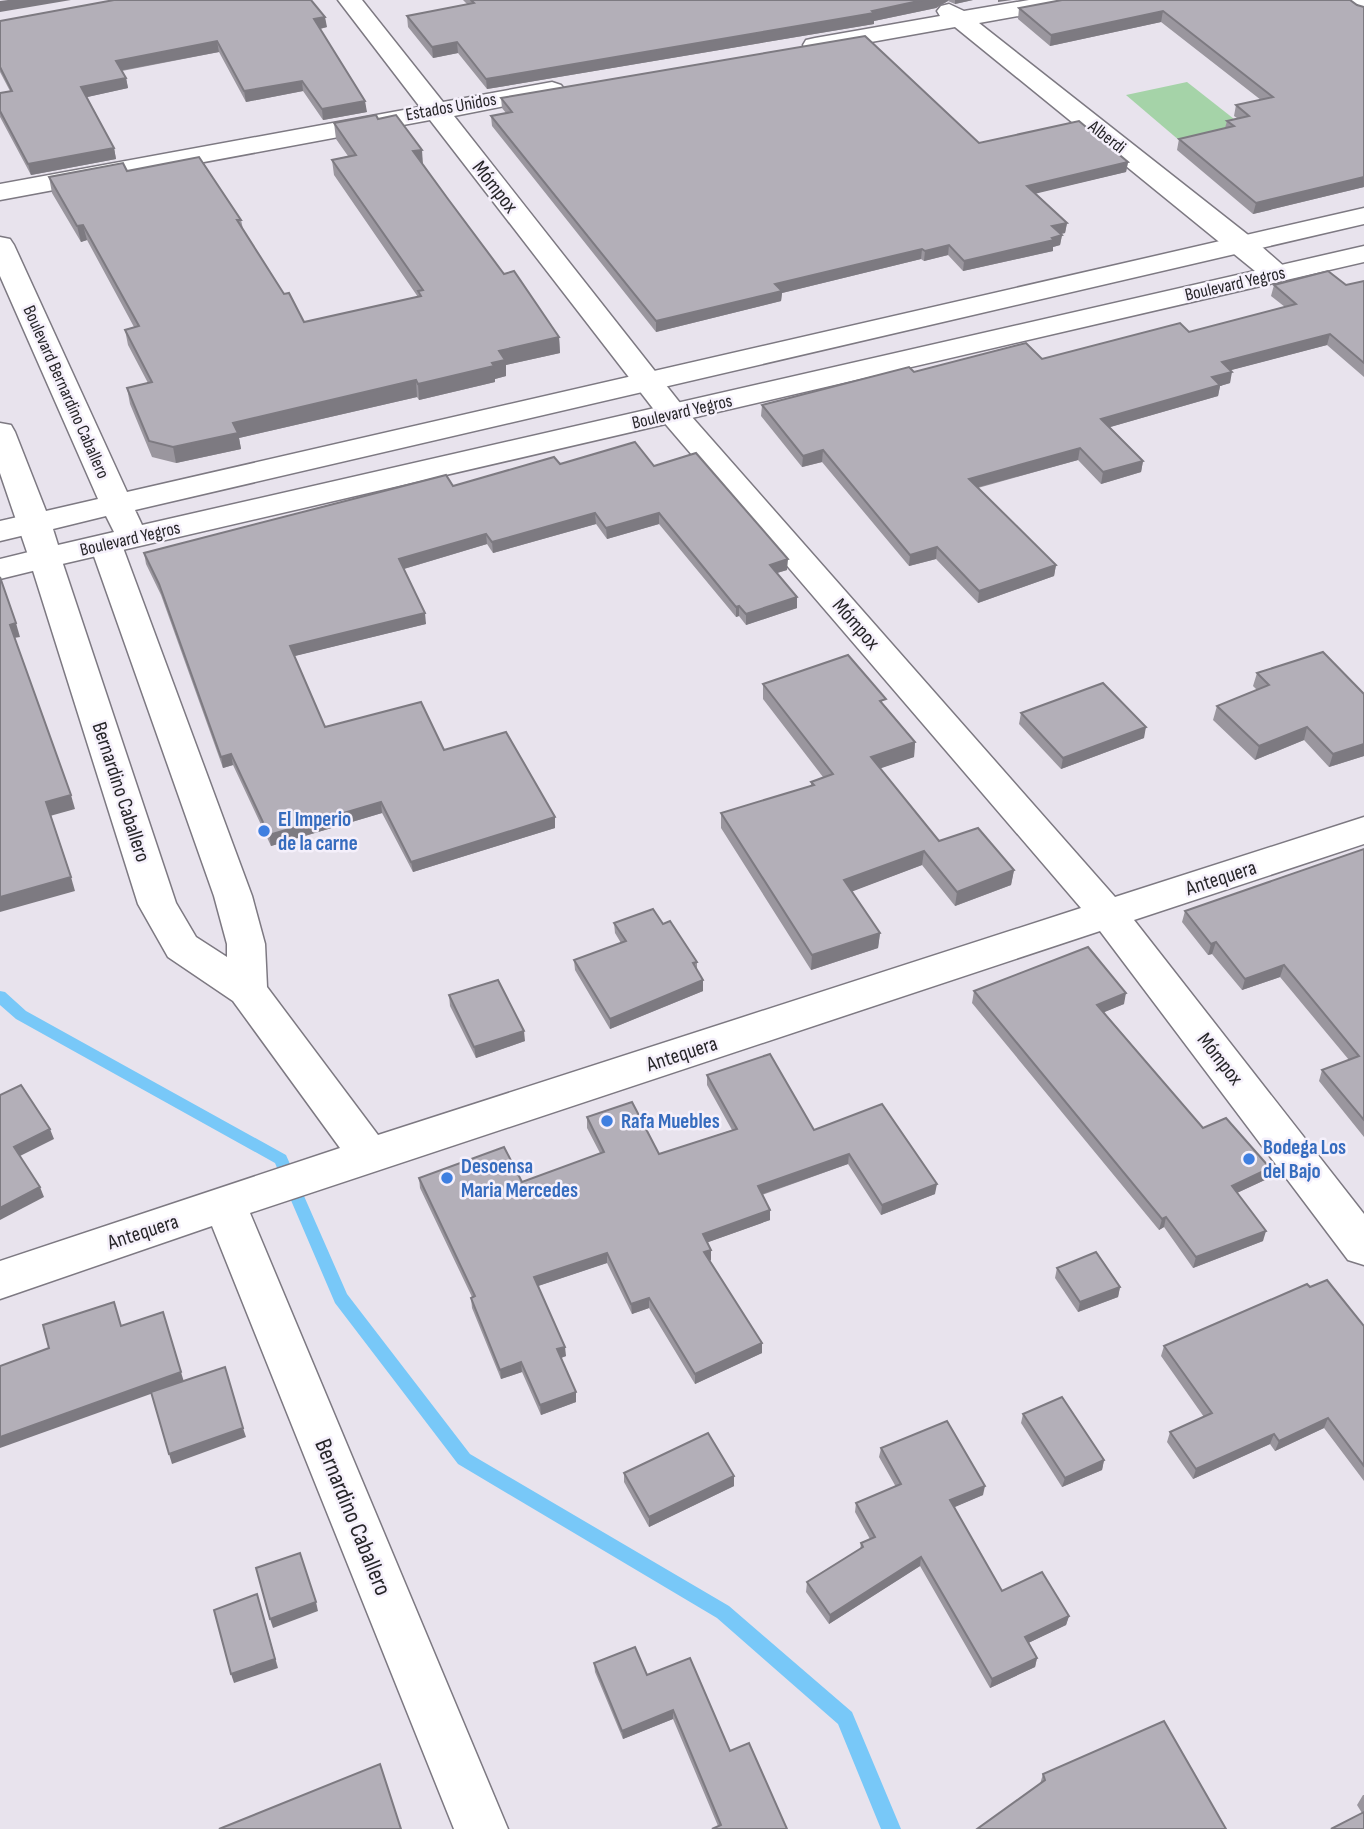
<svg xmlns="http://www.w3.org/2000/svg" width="1364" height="1829" viewBox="0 0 1364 1829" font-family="'Sofia Sans Condensed',sans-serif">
  <rect width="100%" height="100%" fill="#e8e3ed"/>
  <polygon fill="#a5d3a8" points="1187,82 1243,126 1180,141 1126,95"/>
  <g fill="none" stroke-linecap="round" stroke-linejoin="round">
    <polygon fill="#78c8f8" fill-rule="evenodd" points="0,991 5,992 26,1011 286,1155 347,1294 470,1454 729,1606 852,1712 901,1829 881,1829 838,1724 717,1618 458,1464 335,1303 275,1163 16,1019 0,1005"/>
    <defs>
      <g id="minor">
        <polygon points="338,0 362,0 443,102 552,82 561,85 565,90 561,95 454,116 684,408 1115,897 1364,817 1364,844 1134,920 1364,1214 1364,1265 1348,1260 1100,931 250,1213 508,1829 454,1829 212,1226 0,1299 0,1261 340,1148 233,1001 168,957 138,904 29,558 33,551 45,548 57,551 61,558 176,903 196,937 227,957 227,944 214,896 90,545 94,538 106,535 118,538 122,545 252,896 265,944 267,987 378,1135 1081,908 662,420 430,120 0,200 0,184 420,107"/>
        <polygon points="1029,0 1081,0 1077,5 1069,7 979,23 1252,238 1286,268 1290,274 1286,280 1276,282 1266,280 955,27 815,52 806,50 803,45 806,40 815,38 940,16 937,11 941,6 949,4 964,11"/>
        <polygon points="1339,0 1364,0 1364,16 1356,14"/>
      </g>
      <g id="tertiary">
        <polygon points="35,513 46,516 51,523 46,530 0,541 0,521"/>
        <polygon points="45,548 57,551 61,558 57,565 0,579 0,559"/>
      </g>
      <path id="secondary" d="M1364,208V224L135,510L142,525L1364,246V262L45,568L33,565L29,558L0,473V423L11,425L15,432L46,511L98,499L0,276V237L10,239L14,245L127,492ZM106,516L114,532L58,545L53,529Z"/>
    </defs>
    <use href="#minor" stroke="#7d7982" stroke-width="3"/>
    <use href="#tertiary" stroke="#7d7982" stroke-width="3"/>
    <use href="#secondary" stroke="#7d7982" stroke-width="3"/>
    <use href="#minor" fill="#fff" fill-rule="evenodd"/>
    <use href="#tertiary" fill="#fff" fill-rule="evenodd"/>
    <use href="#secondary" fill="#fff" fill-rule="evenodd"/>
  </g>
  <g fill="#9a969e">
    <polygon points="463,0 973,0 955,4 948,1 936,8 874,21 874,24 487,89 458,53 433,58 408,27 407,16 467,4"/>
    <polygon points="1357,5 1364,7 1364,187 1253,214 1177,150 1179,139 1225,128 1227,121 1237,118 1234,116 1236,105 1261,100 1161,22 1050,46 1018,19 1019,8"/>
    <polygon points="0,21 327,27 320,29 367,112 323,120 303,91 246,102 219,52 122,71 126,78 128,88 87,97 114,148 116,159 31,175 0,117 0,93 10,91 0,72"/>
    <polygon points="501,98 979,143 1128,162 1126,172 1035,193 1067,223 1065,233 1061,234 1062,235 1060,245 1053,247 1053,251 963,271 948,255 924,261 921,259 782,293 781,301 656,332 492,126 491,116 506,113 502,108"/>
    <polygon points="378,119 423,165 504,274 559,337 560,353 506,365 506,376 495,379 495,382 419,400 417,397 239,438 241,449 176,463 152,457 130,404 127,388 148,383 128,345 125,330 134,327 87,240 81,242 52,193 49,177 127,171 241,220 243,229 284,294 304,322 418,297 334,175 332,160 348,156 336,139 334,123"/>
    <polygon points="1364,281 1364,377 1327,345 1231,370 1230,383 1220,386 1218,396 1110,427 1143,461 1141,472 1101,484 1078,460 978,488 1056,565 1054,576 978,603 936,559 909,566 822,462 802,467 761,416 762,405 914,372 1042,359 1189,332 1285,307 1271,296 1274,285 1346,285"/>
    <polygon points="560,464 654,466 787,570 777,573 797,597 797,608 746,625 739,616 736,617 659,524 607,539 596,524 493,553 487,544 404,569 426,624 294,656 325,727 444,750 555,817 555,828 413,872 382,813 271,846 233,765 223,768 161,595 146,564 144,553 453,486"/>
    <polygon points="1257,673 1364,694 1364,756 1329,767 1304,740 1255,760 1213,720 1217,706 1257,690 1253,686"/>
    <polygon points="763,684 885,706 915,742 914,757 880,768 939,841 1014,870 1011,885 955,906 922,865 852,891 880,933 878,948 811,970 721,828 721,813 811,786 811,782 823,777 763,699"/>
    <polygon points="1021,713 1144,738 1061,769 1019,724"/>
    <polygon points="1364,849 1364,1137 1319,1081 1322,1070 1349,1060 1280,977 1242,990 1212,954 1208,955 1182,922 1185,911"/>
    <polygon points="614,923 663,924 697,962 697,971 703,991 610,1029 575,970 574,960 621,943 615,933"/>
    <polygon points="974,991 1124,1004 1104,1012 1203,1128 1267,1179 1237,1193 1263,1241 1193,1268 1164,1227 1159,1230 972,1003"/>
    <polygon points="449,995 525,1041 476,1058 450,1006"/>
    <polygon points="707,1075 814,1130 935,1194 881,1215 848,1164 762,1195 770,1210 770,1220 708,1242 711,1260 710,1261 762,1353 695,1384 649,1308 632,1314 607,1263 538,1286 566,1356 561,1358 576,1402 541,1415 522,1372 501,1379 472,1308 471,1298 472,1297 420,1188 419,1178 522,1182 600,1153 587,1128 587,1117 659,1154 732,1130 707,1085"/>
    <polygon points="1057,1268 1120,1287 1118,1297 1078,1312 1055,1278"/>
    <polygon points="1310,1287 1364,1326 1364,1481 1324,1428 1275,1451 1270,1444 1193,1479 1167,1442 1170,1432 1204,1417 1161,1356 1164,1346"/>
    <polygon points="1023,1414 1104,1460 1102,1470 1062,1487 1021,1423"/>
    <polygon points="881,1448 983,1495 954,1507 1002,1591 1069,1616 1066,1625 1028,1643 1037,1658 1035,1667 990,1688 920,1566 829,1624 806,1592 807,1582 860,1550 861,1543 870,1539 855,1512 856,1503 896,1487 879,1457"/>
    <polygon points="624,1473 734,1486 649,1527 624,1482"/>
    <polygon points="594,1663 647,1675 730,1751 787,1829 718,1826 673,1719 623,1739 595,1672"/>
    <polygon points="1164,1721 1040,1784 1043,1774"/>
    <polygon points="1363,1795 1364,1795 1364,1829 1362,1813 1357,1805"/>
  </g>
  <g fill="#7d7a81">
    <polygon points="8,0 71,0 0,12 0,1"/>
    <polygon points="923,0 948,0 948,1 936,8 874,21 874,24 487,89 486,79 872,11"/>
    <polygon points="955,0 973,0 955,4"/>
    <polygon points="998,0 1012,0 998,2"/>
    <polygon points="1163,11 1161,22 1050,46 1051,35"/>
    <polygon points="325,17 327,27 315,30 314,19"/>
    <polygon points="217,41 219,52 118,71 116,61"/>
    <polygon points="457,42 458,53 433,58 432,47"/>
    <polygon points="126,78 128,88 83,98 81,87"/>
    <polygon points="302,81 303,91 246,102 244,91"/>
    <polygon points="365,101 367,112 323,120 322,109"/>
    <polygon points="114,148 116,159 31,175 28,164"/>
    <polygon points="422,150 423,165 413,151"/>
    <polygon points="1128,162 1126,172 1026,196 1027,186"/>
    <polygon points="1364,173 1364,187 1253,214 1256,203"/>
    <polygon points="1067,223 1065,233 1051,236 1052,226"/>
    <polygon points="83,225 87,240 81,242 77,226"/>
    <polygon points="1062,235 1060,245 1053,247 1053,251 963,271 964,261"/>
    <polygon points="949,245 948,255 924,261 925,251"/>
    <polygon points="922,249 921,259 782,293 781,301 656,332 656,321 775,284"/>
    <polygon points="1330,334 1327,345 1220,373 1222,362"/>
    <polygon points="559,337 560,353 506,365 506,376 495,379 495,382 419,400 418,384 492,363 499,351"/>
    <polygon points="1232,372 1230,383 1220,386 1218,396 1100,430 1101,419 1212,377"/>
    <polygon points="416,380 417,397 239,438 241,449 176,463 173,447 233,423"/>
    <polygon points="1080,448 1078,460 968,490 969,479"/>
    <polygon points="823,450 822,462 802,467 803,456"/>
    <polygon points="1143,461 1141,472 1101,484 1103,472"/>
    <polygon points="595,513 596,524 493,553 492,542"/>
    <polygon points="659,513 659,524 607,539 606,528"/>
    <polygon points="486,534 487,544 400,570 399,559"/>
    <polygon points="937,547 936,559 909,566 910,555"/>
    <polygon points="788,559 787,570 770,575 770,565"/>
    <polygon points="1056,565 1054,576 978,603 979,591"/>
    <polygon points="797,597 797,608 746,625 746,614"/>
    <polygon points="739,606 739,616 736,617 736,607"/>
    <polygon points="425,613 426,624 291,657 290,646"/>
    <polygon points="16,623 20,637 14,638 10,625"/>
    <polygon points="1146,727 1144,738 1061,769 1063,758"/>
    <polygon points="1307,727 1304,740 1255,760 1259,746"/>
    <polygon points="915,742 914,757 870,772 871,757"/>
    <polygon points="1364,744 1364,756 1329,767 1333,754"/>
    <polygon points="231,754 233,765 223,768 221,757"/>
    <polygon points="71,795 75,809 50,816 46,802"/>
    <polygon points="381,802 382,813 271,846 269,835"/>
    <polygon points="555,817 555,828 413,872 411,862"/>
    <polygon points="924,851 922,865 843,895 844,880"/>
    <polygon points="1014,870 1011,885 955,906 957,892"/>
    <polygon points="71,877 75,891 0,912 0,897"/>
    <polygon points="880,933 878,948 811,970 812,955"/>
    <polygon points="1216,942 1212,954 1208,955 1211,944"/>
    <polygon points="1284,965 1280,977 1242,990 1245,979"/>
    <polygon points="703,980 703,991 610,1029 610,1019"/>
    <polygon points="1126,993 1124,1004 1095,1016 1097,1005"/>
    <polygon points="524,1031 525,1041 476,1058 474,1047"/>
    <polygon points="50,1129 54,1139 18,1157 14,1147"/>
    <polygon points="849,1154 848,1164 757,1196 758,1186"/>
    <polygon points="1270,1168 1267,1179 1228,1197 1232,1186"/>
    <polygon points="937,1184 935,1194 881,1215 882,1205"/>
    <polygon points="40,1187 44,1197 0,1220 0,1208"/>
    <polygon points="770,1210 770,1220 703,1244 703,1234"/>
    <polygon points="1166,1217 1164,1227 1159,1230 1162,1219"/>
    <polygon points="1266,1231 1263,1241 1193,1268 1196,1257"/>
    <polygon points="711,1250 711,1260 704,1263 704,1252"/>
    <polygon points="607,1253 607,1263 535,1287 534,1277"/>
    <polygon points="1120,1287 1118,1297 1078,1312 1080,1302"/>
    <polygon points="649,1298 649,1308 632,1314 631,1304"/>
    <polygon points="163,1312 184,1382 0,1448 0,1437"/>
    <polygon points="762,1343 762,1353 695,1384 695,1374"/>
    <polygon points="565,1347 566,1356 558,1359 557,1349"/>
    <polygon points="521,1362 522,1372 501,1379 500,1370"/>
    <polygon points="576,1392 576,1402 541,1415 540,1405"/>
    <polygon points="1328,1418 1324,1428 1275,1451 1279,1441"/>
    <polygon points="243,1428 246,1437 172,1464 169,1454"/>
    <polygon points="1274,1434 1270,1444 1193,1479 1196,1469"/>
    <polygon points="1104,1460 1102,1470 1062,1487 1065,1478"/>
    <polygon points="734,1476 734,1486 649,1527 649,1517"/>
    <polygon points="985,1486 983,1495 948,1510 950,1500"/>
    <polygon points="921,1557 920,1566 829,1624 830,1615"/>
    <polygon points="257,1594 278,1668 234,1683 231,1674"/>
    <polygon points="316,1602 318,1611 273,1628 270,1619"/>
    <polygon points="1069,1616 1066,1625 1022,1646 1025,1637"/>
    <polygon points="1037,1658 1035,1667 990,1688 992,1679"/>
    <polygon points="673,1710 673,1719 623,1739 622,1731"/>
  </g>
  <g fill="#b3afb8" stroke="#7d7a81" stroke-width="2">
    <polygon points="114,0 311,0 325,17 314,19 365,101 322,109 302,81 244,91 217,41 116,61 126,78 81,87 114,148 28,164 0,111 0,93 12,91 0,67 0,21"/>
    <polygon points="471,0 923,0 872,11 874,13 486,79 457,42 432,47 407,16 474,3"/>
    <polygon points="1062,0 1350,0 1357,5 1364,7 1364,177 1256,203 1179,139 1234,126 1227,121 1249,116 1236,105 1273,97 1163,11 1051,35 1019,8"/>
    <polygon points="865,36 979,143 1079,121 1128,162 1027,186 1067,223 1052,226 1062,235 1052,238 1054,240 964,261 949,245 925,251 922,249 775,284 782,291 656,321 491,116 512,112 501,98"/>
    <polygon points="376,115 378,119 396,115 422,150 413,151 448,199 504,274 514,271 559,337 499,351 505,360 492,363 494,366 418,384 416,380 233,423 238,433 173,447 149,441 127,388 152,382 125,330 139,326 83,225 77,226 49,177 123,163 127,171 199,157 241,220 237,220 284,294 289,293 304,322 421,296 418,291 423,290 332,160 356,155 334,123"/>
    <polygon points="1328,271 1346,285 1364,281 1364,363 1330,334 1222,362 1232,372 1212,377 1220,385 1101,419 1143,461 1103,472 1080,448 969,479 1056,565 979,591 937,547 910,555 823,450 803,456 762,405 909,367 914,372 1026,343 1042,359 1180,323 1189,332 1296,304 1274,285"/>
    <polygon points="635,442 654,466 696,453 788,559 770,565 797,597 746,614 739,606 736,607 659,513 606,528 595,513 492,542 486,534 399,559 425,613 290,646 325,727 421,702 444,750 506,732 555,817 411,862 381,802 269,835 231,754 221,757 159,584 144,553 446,475 453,486 554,457 560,464"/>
    <polygon points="0,577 16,623 10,625 71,795 46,802 71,877 0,897"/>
    <polygon points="1323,652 1364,694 1364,744 1333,754 1307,727 1259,746 1217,706 1269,685 1257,673"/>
    <polygon points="848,655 886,699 880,701 915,742 871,757 939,841 978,828 1014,870 957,892 924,851 844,880 880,933 812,955 721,813 814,785 811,782 833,774 763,684"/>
    <polygon points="1103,683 1146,727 1063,758 1021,713"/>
    <polygon points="1364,849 1364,1120 1322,1070 1359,1056 1284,965 1245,979 1216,942 1211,944 1185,911"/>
    <polygon points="653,909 663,924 670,921 697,962 693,963 703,980 610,1019 574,960 626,941 614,923"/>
    <polygon points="1088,947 1126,993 1097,1005 1203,1128 1226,1118 1270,1168 1232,1186 1266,1231 1196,1257 1166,1217 1162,1219 974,991"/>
    <polygon points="498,980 524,1031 474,1047 449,995"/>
    <polygon points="770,1054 814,1130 882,1104 937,1184 882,1205 849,1154 758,1186 770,1210 703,1234 711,1250 704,1252 762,1343 695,1374 649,1298 631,1304 607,1253 534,1277 565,1347 557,1349 576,1392 540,1405 521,1362 500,1370 471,1298 475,1296 419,1178 504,1147 522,1182 604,1152 587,1117 632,1102 659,1154 737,1129 707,1075"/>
    <polygon points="21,1085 50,1129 14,1147 40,1187 0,1208 0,1095"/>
    <polygon points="1096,1252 1120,1287 1080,1302 1057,1268"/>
    <polygon points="1327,1280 1364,1326 1364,1466 1328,1418 1279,1441 1274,1434 1196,1469 1170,1432 1212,1413 1164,1346 1307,1284 1310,1287"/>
    <polygon points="114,1302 121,1326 163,1312 181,1372 0,1437 0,1366 49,1348 43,1325"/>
    <polygon points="225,1367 243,1428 169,1454 151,1392"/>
    <polygon points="1062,1397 1104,1460 1065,1478 1023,1414"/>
    <polygon points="947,1421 985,1486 950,1500 1002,1591 1042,1572 1069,1616 1025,1637 1037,1658 992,1679 921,1557 830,1615 807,1582 863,1547 861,1543 875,1537 856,1503 901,1484 881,1448"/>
    <polygon points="708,1433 734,1476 649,1517 624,1473"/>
    <polygon points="300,1553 316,1602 270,1619 256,1568"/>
    <polygon points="257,1594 275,1659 231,1674 214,1610"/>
    <polygon points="635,1647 647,1675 690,1658 730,1751 749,1743 787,1829 712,1829 721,1825 673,1710 622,1731 594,1663"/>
    <polygon points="1164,1721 1226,1829 977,1829 1045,1780 1043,1774"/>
    <polygon points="380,1764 401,1829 219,1829"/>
    <polygon points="1364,1812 1364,1829 1331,1829"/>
  </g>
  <g fill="#3f7fe0" stroke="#f5f0fb" stroke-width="2.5">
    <circle cx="264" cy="831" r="7"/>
    <circle cx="607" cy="1121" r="7"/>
    <circle cx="1249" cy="1159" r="7"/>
    <circle cx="447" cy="1178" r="7"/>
  </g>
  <g text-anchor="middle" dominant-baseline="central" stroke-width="5" stroke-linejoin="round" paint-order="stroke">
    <g font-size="18" fill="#272629" stroke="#f5f0fb">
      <text transform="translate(451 107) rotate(-10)">Estados Unidos</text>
      <text transform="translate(1107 137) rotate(38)">Alberdi</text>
      <text transform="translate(1235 284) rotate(-13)">Boulevard Yegros</text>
      <text transform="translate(66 392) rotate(66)">Boulevard Bernardino Caballero</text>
      <text transform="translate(682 412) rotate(-13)">Boulevard Yegros</text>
      <text transform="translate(130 539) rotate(-13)">Boulevard Yegros</text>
    </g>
    <g font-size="21" fill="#272629" stroke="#f5f0fb">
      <text transform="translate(495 187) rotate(52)">Mómpox</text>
      <text transform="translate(856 624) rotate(49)">Mómpox</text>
      <text transform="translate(121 792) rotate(72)">Bernardino Caballero</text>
      <text transform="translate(1221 878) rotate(-18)">Antequera</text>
      <text transform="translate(682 1054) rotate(-18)">Antequera</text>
      <text transform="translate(1220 1059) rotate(52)">Mómpox</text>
      <text transform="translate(143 1232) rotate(-18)">Antequera</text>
    </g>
    <g font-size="21" font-weight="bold" fill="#366cbe" stroke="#f5f0fb" text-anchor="start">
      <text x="278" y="819">El Imperio<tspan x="278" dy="24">de la carne</tspan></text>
      <text x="621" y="1121">Rafa Muebles</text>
      <text x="1263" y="1147">Bodega Los<tspan x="1263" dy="24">del Bajo</tspan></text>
      <text x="461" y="1166">Desoensa<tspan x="461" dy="24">Maria Mercedes</tspan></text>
    </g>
    <g font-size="24" fill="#272629" stroke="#f5f0fb">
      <text transform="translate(353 1517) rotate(68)">Bernardino Caballero</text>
    </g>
  </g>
</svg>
